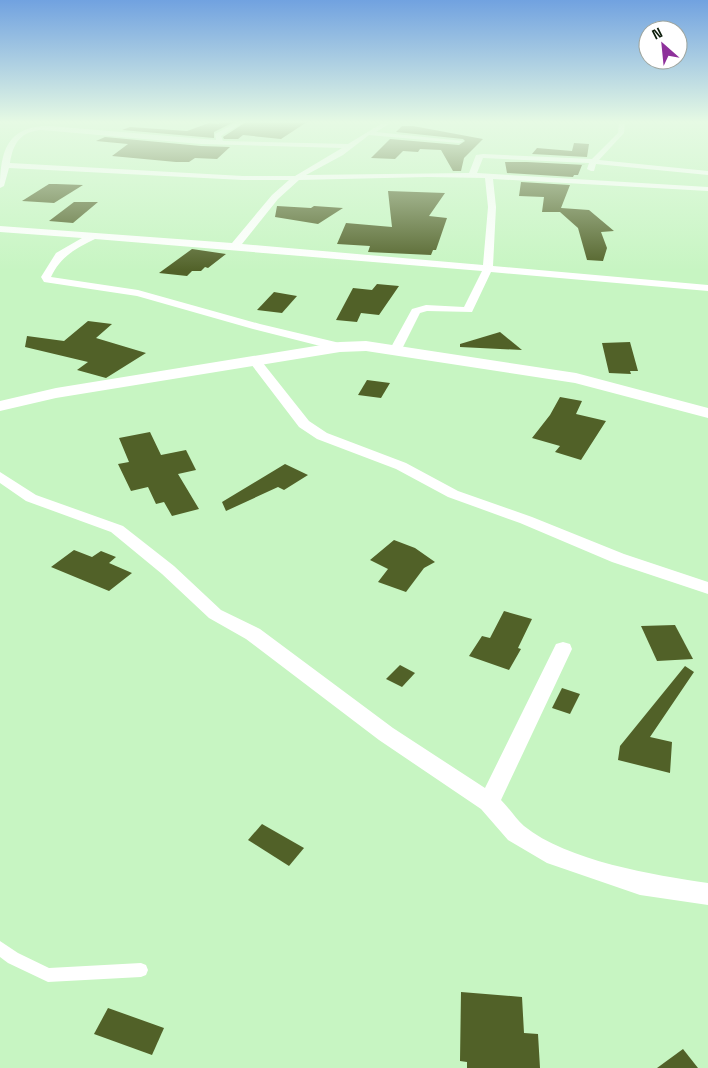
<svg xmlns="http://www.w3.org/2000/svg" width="708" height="1068" viewBox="0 0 708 1068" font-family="'Space Grotesk',sans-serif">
  <rect width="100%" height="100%" fill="#c7f5c2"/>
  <g fill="#516128">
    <polygon points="219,122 234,122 214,132 214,138 122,130 130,127 187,131 209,123 219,124"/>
    <polygon points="246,122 307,122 281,139 243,135 238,139 224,139 223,137"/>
    <polygon points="402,126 413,126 483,139 464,158 461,171 453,171 441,150 420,149 418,152 403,151 395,159 371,158 390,139 459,145 465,141 463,139 396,132"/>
    <polygon points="105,137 201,146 230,147 217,159 195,158 189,162 176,162 112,156 128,144 96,141"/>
    <polygon points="574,143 589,144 587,157 532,154 537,148 572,151"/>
    <polygon points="505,162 527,162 586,165 582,165 578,175 574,175 573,177 507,173"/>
    <polygon points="521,182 570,185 561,208 589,210 614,231 601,232 607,248 603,261 587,260 578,228 560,212 542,212 544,197 519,196"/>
    <polygon points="49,184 56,184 83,185 54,203 22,201"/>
    <polygon points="388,191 445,193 429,216 447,218 436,250 433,250 431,255 368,252 370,246 337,244 346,223 392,227"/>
    <polygon points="74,202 98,202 73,223 49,221"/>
    <polygon points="277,206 311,208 314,206 343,208 318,224 275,217"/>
    <polygon points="192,249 226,254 208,268 205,267 201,271 192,271 187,276 159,273"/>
    <polygon points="377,284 399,286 379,315 361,313 357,322 336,320 353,288 372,290"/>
    <polygon points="274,292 297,296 282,313 257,310"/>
    <polygon points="88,321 112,324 96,338 146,353 106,378 77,370 88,362 25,347 27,336 64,341"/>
    <polygon points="500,332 522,350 460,347 460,344"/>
    <polygon points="630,342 638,371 630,371 631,374 609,373 602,343"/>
    <polygon points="367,380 390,383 381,398 358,395"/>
    <polygon points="560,397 582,401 576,414 606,421 581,460 555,452 560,446 532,438 550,415"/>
    <polygon points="150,432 161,455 186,450 196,470 178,474 199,509 172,516 164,502 156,504 148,487 131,491 118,464 129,462 119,438"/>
    <polygon points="285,464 308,475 284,490 278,487 226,511 222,502"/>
    <polygon points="394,540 415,548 435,562 424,568 406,592 378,582 388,569 370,560"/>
    <polygon points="74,550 92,557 101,551 116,557 109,563 132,573 109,591 51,567"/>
    <polygon points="504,611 532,619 518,648 521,649 509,670 469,656 482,636 490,638"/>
    <polygon points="675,625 693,659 657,661 641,626"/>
    <polygon points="400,665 415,673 402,687 386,679"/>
    <polygon points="685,666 694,672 650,737 672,742 670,773 618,760 620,746"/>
    <polygon points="562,688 580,694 570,714 552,708"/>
    <polygon points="262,824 304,848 289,866 248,840"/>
    <polygon points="461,992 522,997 524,1033 538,1034 540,1068 467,1068 467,1062 460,1061"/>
    <polygon points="108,1008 164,1028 152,1055 94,1034"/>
    <polygon points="683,1049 698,1068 657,1068"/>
  </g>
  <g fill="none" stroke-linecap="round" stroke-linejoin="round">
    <polygon fill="#fff" fill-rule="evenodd" points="0,941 18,953 49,968 141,963 146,965 148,970 146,975 141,977 48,982 8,963 0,957"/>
    <g fill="#fff" fill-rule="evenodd">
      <path d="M237,122H244L221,136L223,141L348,144L384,122H392L376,132L463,141L459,143L369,135L343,155L306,175L469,173L476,155L483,154L592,159L618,133L619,122H625L624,133L599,160L708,171V175L596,164L594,171H591L587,169L589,163L483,158L477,173L708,187V191L493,179L496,207L493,266L708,285V291L491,272L472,312L427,311L420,313L402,349L396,353L390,349L412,309L426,305L464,307L482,271L95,239C75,249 61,256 51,277L138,290L260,324L344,344L346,347L340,351L253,329L137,296L44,282L41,277L56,253L82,238L0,232V226L232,243L272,195L289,180H243L9,168L4,186L0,188C0,152 7,125 50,126L216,140L215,134ZM42,130L201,144L342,148L295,176H243L10,163C13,143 21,131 42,130ZM428,177L485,178L488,207L483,265L242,244L278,199L299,180Z"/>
      <polygon points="255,357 259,358 309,421 327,433 406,463 458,491 532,517 624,554 708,582 708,594 612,562 520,523 448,497 396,469 317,439 299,427 251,364 249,361"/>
      <path d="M0,472L36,495L123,526L174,566L221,610L260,629L393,728L485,788L556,644L563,642L570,644L572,649L501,800C509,808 516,819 524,826C567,861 654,875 708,883V905L640,895L547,863L508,840L481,809L379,740L246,639L209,618L162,574L111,532L26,501L0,483Z"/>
    </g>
    <polygon fill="#fff" fill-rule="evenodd" points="366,341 576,373 708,408 708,418 575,383 366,351 340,352 56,398 0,411 0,401 56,388 340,342"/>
  </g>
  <linearGradient id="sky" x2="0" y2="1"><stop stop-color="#71a2e0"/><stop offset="0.45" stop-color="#e6fae4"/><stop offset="1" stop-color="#e6fae4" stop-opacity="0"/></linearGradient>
  <rect width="708" height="271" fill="url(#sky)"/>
  <g transform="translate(663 45) rotate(333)"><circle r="24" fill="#ffffff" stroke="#9da49d"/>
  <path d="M0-4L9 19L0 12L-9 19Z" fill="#8e319b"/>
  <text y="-8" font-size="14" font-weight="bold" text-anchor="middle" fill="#0b1c0a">N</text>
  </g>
</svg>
